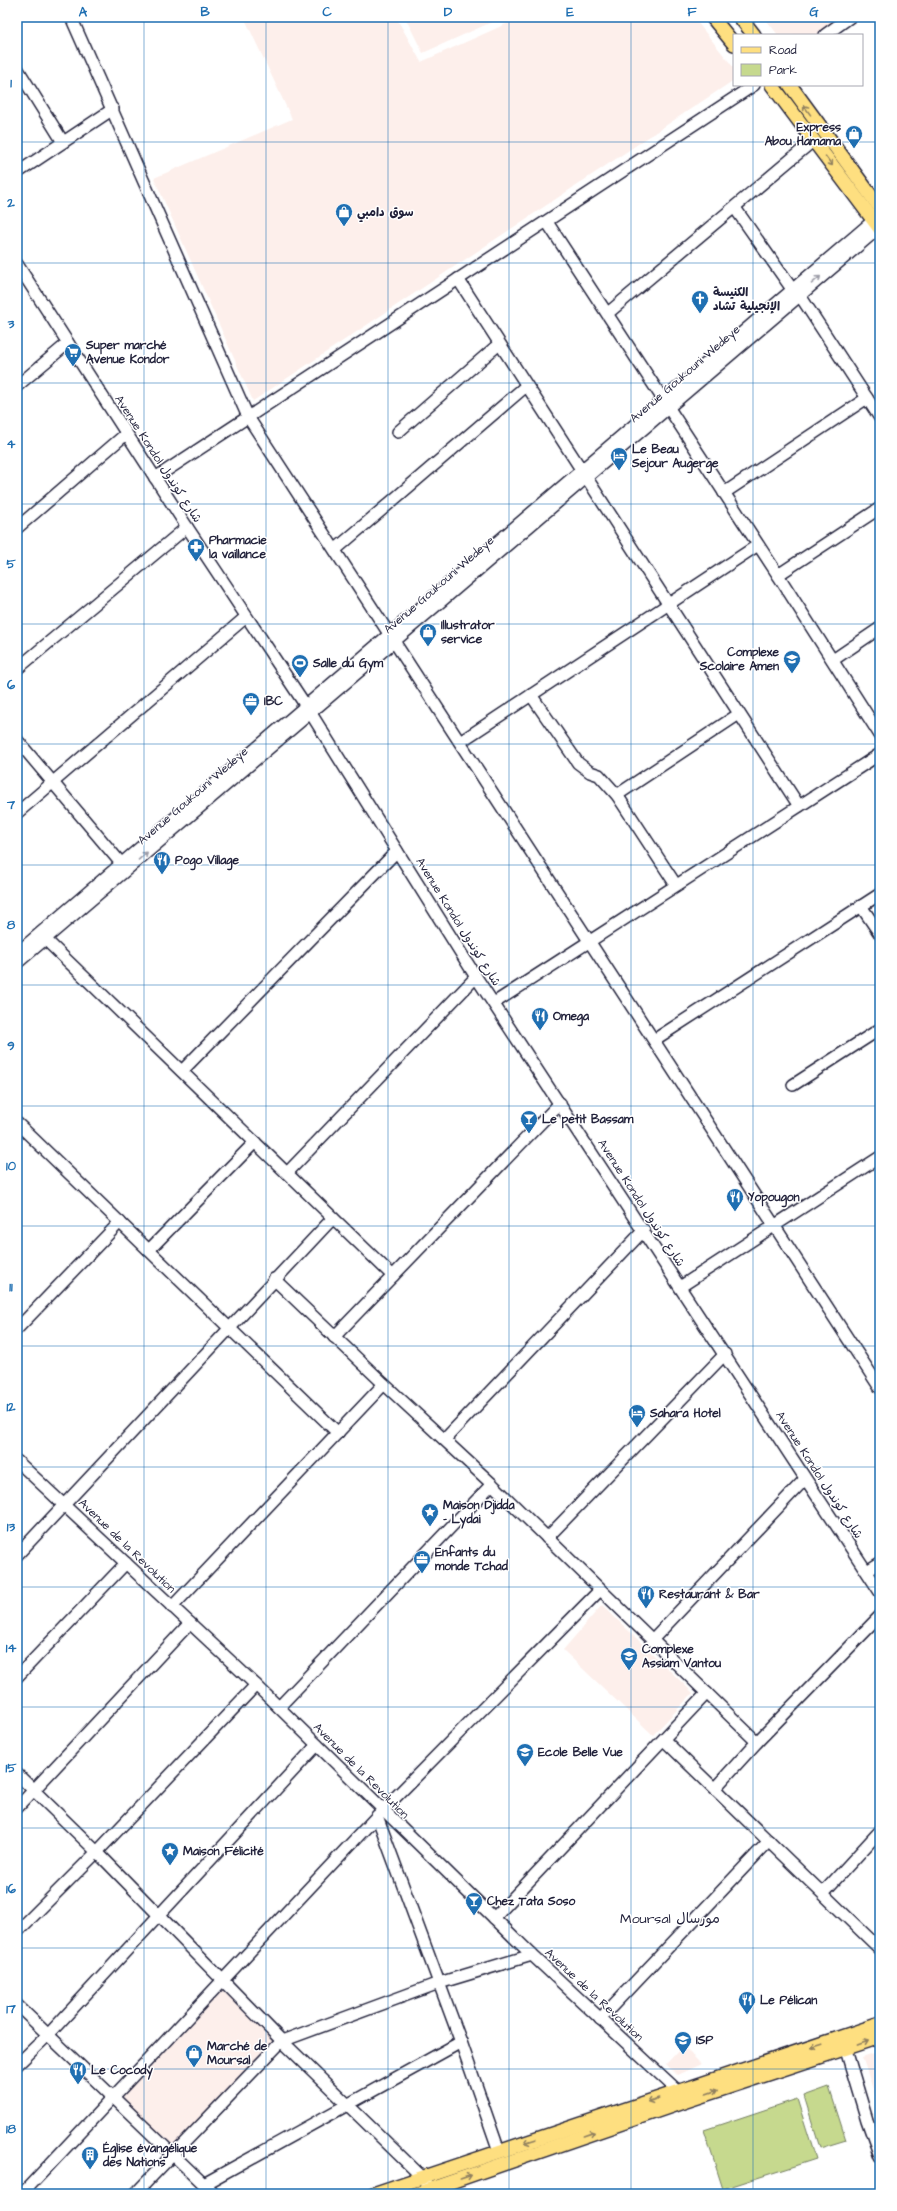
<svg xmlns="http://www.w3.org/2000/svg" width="897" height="2211" viewBox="0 0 897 2211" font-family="'Architects Daughter','Playpen Sans Arabic',sans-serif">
  <rect width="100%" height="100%" fill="#fff"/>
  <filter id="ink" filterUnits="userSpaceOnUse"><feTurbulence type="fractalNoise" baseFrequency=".025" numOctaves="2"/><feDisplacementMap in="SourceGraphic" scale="8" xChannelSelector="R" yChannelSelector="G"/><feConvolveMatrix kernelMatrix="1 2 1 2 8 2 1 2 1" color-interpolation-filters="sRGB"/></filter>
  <g filter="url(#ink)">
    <g fill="#fdefeb">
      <polygon points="244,17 396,17 421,62 522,17 693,17 734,68 734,80 253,401 154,178 292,119"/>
      <polygon points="405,17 503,17 423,53"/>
      <polygon points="764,17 851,17 823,35 778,35"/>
      <polygon points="602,1605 693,1693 653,1735 563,1650"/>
      <polygon points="218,1980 277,2044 172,2155 111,2092"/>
      <polygon points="683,2046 701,2064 677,2075 666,2064"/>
      <polygon points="880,2051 880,2110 862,2057"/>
    </g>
    <g fill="#c6d98e" stroke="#747e64">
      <polygon points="829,2087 846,2140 820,2148 804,2096"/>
      <polygon points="797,2099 816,2159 723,2189 704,2130"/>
    </g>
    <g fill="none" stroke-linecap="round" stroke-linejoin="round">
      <defs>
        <g id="minor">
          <polyline points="71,17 248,417 880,1388"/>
          <polyline points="825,35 850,17"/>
          <polyline points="17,68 63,142"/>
          <polyline points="17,173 113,109"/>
          <polyline points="735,208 792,289"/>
          <polyline points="547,222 778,575 880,735"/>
          <polyline points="17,264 187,527 310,712 476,977 880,1592"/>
          <polyline points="458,279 799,806"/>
          <polyline points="799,294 880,418"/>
          <polyline points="608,313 814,140"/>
          <polyline points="17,386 68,343"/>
          <polyline points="398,432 499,344"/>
          <polyline points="155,478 754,85"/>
          <polyline points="724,493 867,398"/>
          <polyline points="17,528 126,434"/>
          <polyline points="335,550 526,386"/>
          <polyline points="778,575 880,508"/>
          <polyline points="833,660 880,628"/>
          <polyline points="17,669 187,527"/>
          <polyline points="531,695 578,763 590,772 599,775 617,795 676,885"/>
          <polyline points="17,740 125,868"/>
          <polyline points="460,742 758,545"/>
          <polyline points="617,795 739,714"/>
          <polyline points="17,813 246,617"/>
          <polyline points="861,906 880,934"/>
          <polyline points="45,939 393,1276"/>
          <polyline points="17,953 874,220"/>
          <polyline points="17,963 879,228"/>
          <polyline points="494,1003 880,754"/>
          <polyline points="654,1040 880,894"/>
          <polyline points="182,1071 397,851"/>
          <polyline points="793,1085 880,1029"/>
          <polyline points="17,1123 338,1433"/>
          <polyline points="288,1172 476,977"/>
          <polyline points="149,1250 255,1142"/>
          <polyline points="274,1279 384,1384 492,1484 757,1742"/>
          <polyline points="680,1287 880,1157"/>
          <polyline points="17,1329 120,1222"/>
          <polyline points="334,1337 560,1103"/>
          <polyline points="445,1439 644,1230"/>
          <polyline points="17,1461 256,1685 532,1955 678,2091 681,2098"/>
          <polyline points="547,1538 725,1354"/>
          <polyline points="17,1555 333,1218"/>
          <polyline points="867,1571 880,1563"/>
          <polyline points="172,1607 384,1384"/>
          <polyline points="652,1640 805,1479"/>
          <polyline points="17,1677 126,1563"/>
          <polyline points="279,1707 492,1484"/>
          <polyline points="664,1740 880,1949"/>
          <polyline points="17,1774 97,1852 282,2041 422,2177 426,2184"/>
          <polyline points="715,1788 757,1742 880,1616"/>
          <polyline points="17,1808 190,1623"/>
          <polyline points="377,1816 461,2042 499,2151"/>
          <polyline points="823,1893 880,1831"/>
          <polyline points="494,1918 707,1693"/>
          <polyline points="17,1932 97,1852 256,1685"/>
          <polyline points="17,2005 214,2194"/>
          <polyline points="600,2019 769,1841"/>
          <polyline points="843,2040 867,2120 880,2156"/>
          <polyline points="17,2065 48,2035 317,1745"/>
          <polyline points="204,2184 461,2042"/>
          <polyline points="22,2194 377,1816 600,1590"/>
          <polyline points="135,2194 282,2041 439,1983 532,1955"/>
        </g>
        <g id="major">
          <polyline points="712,17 734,44"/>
          <polyline points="740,17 754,35"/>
          <polyline points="772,85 880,229"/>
          <polyline points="790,85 880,208"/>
          <polyline points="373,2194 880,2024"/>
          <polyline points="416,2194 683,2102 880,2037"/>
        </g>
      </defs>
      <use href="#minor" stroke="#22223b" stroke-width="14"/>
      <use href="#major" stroke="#22223b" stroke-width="16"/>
      <use href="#minor" stroke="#fff" stroke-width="11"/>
      <use href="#major" stroke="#fedf80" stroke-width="13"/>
    </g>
    <defs><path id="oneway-shaft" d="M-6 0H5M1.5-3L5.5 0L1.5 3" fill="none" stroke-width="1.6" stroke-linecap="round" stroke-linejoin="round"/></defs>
    <g stroke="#90805e">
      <use href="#oneway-shaft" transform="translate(807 110) rotate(-126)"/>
      <use href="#oneway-shaft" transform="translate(829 161) rotate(54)"/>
      <use href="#oneway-shaft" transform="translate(863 2043) rotate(-20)"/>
      <use href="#oneway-shaft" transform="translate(817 2046) rotate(162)"/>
      <use href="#oneway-shaft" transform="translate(712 2092) rotate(-19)"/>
      <use href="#oneway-shaft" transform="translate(653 2100) rotate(161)"/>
      <use href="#oneway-shaft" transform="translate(589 2134) rotate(-19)"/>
      <use href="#oneway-shaft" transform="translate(530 2141) rotate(162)"/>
      <use href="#oneway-shaft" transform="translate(466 2177) rotate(-19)"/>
    </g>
    <g stroke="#9c9ca7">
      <use href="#oneway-shaft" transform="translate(816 280) rotate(-40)"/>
      <use href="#oneway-shaft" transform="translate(143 856) rotate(-41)"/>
    </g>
  </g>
  <path fill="none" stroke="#1f6fb2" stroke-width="1" stroke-opacity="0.55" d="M144,17V2194M266,17V2194M388,17V2194M509,17V2194M631,17V2194M753,17V35M753,85V2194M17,142H880M17,263H880M17,383H880M17,504H880M17,624H880M17,744H880M17,865H880M17,985H880M17,1106H880M17,1226H880M17,1346H880M17,1467H880M17,1587H880M17,1707H880M17,1828H880M17,1948H880M17,2069H880"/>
  <defs>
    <symbol id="shop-pin" viewBox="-11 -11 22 30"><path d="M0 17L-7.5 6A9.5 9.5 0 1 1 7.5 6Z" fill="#1f6fb2" stroke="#fff"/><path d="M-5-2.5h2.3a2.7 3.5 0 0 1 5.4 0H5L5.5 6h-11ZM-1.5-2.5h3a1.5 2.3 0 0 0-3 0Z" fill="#fff"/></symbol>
    <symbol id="church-pin" viewBox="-11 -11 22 30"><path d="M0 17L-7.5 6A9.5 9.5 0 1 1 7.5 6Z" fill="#1f6fb2" stroke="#fff"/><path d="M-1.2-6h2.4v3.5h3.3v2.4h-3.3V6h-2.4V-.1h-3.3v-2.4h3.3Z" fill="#fff"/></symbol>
    <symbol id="supermarket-pin" viewBox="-11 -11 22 30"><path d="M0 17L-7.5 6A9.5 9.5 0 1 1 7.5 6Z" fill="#1f6fb2" stroke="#fff"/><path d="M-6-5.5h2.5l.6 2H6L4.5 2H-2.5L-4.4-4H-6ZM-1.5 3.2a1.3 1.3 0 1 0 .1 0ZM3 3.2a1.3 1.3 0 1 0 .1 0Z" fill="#fff"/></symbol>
    <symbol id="hotel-pin" viewBox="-11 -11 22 30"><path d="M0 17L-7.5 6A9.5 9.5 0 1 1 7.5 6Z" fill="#1f6fb2" stroke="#fff"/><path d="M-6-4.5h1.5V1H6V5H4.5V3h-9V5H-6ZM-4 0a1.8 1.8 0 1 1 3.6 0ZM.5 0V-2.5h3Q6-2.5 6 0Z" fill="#fff"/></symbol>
    <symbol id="pharmacy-pin" viewBox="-11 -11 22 30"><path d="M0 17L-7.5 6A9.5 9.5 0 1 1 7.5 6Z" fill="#1f6fb2" stroke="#fff"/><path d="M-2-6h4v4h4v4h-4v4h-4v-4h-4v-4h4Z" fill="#fff"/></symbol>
    <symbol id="school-pin" viewBox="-11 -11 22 30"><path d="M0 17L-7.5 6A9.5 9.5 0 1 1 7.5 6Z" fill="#1f6fb2" stroke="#fff"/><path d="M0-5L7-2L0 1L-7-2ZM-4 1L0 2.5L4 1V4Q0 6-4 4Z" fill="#fff"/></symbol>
    <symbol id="stadium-pin" viewBox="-11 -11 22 30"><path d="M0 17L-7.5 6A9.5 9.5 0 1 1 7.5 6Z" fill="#1f6fb2" stroke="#fff"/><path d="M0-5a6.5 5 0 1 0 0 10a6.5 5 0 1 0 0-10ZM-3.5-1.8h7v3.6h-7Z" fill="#fff"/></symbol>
    <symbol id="office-pin" viewBox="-11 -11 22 30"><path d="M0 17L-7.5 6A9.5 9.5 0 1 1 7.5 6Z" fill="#1f6fb2" stroke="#fff"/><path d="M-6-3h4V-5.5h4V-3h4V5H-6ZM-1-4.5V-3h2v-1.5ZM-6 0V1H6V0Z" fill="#fff"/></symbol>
    <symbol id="restaurant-pin" viewBox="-11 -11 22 30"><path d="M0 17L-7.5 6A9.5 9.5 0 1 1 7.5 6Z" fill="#1f6fb2" stroke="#fff"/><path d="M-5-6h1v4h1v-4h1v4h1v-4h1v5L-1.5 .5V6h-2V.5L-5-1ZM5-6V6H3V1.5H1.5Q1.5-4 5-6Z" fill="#fff"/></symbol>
    <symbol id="bar-pin" viewBox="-11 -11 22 30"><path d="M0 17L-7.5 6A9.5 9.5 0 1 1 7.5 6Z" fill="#1f6fb2" stroke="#fff"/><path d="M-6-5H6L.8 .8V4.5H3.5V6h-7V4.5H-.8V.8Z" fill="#fff"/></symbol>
    <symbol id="sight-pin" viewBox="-11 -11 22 30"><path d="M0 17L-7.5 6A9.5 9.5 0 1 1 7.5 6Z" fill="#1f6fb2" stroke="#fff"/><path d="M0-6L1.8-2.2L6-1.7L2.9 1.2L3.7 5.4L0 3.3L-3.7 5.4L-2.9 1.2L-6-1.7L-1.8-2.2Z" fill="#fff"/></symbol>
    <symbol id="university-pin" viewBox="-11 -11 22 30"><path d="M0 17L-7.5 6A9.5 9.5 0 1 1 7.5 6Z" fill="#1f6fb2" stroke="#fff"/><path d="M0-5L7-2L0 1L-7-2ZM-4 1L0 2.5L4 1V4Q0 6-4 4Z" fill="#fff"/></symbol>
    <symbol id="building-pin" viewBox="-11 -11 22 30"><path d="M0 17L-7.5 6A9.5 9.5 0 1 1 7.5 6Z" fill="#1f6fb2" stroke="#fff"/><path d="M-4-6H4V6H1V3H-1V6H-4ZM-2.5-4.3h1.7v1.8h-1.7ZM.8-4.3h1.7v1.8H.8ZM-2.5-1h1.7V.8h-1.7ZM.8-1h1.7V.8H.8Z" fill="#fff"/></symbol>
  </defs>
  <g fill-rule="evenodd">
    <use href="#shop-pin" x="844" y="124" width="20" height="27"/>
    <use href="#shop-pin" x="334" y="202" width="20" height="27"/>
    <use href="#church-pin" x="690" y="289" width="20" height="27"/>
    <use href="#supermarket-pin" x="63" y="342" width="20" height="27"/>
    <use href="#hotel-pin" x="609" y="446" width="20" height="27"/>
    <use href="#pharmacy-pin" x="186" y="537" width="20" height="27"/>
    <use href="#shop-pin" x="418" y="622" width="20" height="27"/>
    <use href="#school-pin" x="782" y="649" width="20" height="27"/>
    <use href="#stadium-pin" x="290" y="653" width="20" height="27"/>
    <use href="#office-pin" x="241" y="691" width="20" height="27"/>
    <use href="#restaurant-pin" x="152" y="850" width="20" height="27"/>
    <use href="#restaurant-pin" x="530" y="1006" width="20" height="27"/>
    <use href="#bar-pin" x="519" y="1109" width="20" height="27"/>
    <use href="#restaurant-pin" x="725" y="1187" width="20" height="27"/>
    <use href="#hotel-pin" x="627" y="1403" width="20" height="27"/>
    <use href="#sight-pin" x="420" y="1502" width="20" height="27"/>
    <use href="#office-pin" x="412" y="1549" width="20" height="27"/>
    <use href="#restaurant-pin" x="636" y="1584" width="20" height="27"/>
    <use href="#school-pin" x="619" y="1646" width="20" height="27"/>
    <use href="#school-pin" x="515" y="1742" width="20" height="27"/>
    <use href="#sight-pin" x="160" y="1841" width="20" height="27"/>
    <use href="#bar-pin" x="464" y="1891" width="20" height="27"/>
    <use href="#restaurant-pin" x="737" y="1990" width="20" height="27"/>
    <use href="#university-pin" x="673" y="2030" width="20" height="27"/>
    <use href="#shop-pin" x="184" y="2043" width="20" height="27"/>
    <use href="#restaurant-pin" x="68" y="2060" width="20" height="27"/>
    <use href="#building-pin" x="80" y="2145" width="20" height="27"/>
  </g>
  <g text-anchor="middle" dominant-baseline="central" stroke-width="3" stroke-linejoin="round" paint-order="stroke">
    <g font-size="12" font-weight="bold" fill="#22223b" stroke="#fff" text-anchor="start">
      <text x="841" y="127" text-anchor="end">Express<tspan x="841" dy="14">Abou Hamama</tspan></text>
      <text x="357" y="212">سوق دامبي</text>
      <text x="713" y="292">الكنيسة<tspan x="713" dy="14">الإنجيلية تشاد</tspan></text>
      <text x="86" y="345">Super marché<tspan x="86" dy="14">Avenue Kondor</tspan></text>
      <text x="632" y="449">Le Beau<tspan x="632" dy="14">Sejour Augerge</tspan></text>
      <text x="209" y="540">Pharmacie<tspan x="209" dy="14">la vaillance</tspan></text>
      <text x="441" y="625">Illustrator<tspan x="441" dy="14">service</tspan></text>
      <text x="779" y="652" text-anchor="end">Complexe<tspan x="779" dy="14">Scolaire Amen</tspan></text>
      <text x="313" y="663">Salle du Gym</text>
      <text x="264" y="701">IBC</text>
      <text x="175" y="860">Pogo Village</text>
      <text x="553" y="1016">Omega</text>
      <text x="542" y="1119">Le petit Bassam</text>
      <text x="748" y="1197">Yopougon</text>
      <text x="650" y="1413">Sahara Hotel</text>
      <text x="443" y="1505">Maison Djidda<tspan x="443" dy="14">- Lydai</tspan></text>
      <text x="435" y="1552">Enfants du<tspan x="435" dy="14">monde Tchad</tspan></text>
      <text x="659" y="1594">Restaurant &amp; Bar</text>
      <text x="642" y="1649">Complexe<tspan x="642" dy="14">Assiam Vantou</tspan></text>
      <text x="538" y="1752">Ecole Belle Vue</text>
      <text x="183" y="1851">Maison Félicité</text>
      <text x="487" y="1901">Chez Tata Soso</text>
      <text x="760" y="2000">Le Pélican</text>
      <text x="696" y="2040">ISP</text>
      <text x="207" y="2046">Marché de<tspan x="207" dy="14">Moursal</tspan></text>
      <text x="91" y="2070">Le Cocody</text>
      <text x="103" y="2148">Église évangélique<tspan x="103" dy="14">des Nations</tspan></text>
    </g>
    <g font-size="12" fill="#22223b" stroke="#fff">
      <text transform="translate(685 374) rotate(-41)">Avenue Goukouni Wedeye</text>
      <text transform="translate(158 459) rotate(57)">Avenue Kondol شارع كوندول</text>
      <text transform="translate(439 585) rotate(-41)">Avenue Goukouni Wedeye</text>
      <text transform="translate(193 796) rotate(-41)">Avenue Goukouni Wedeye</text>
      <text transform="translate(458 922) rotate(58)">Avenue Kondol شارع كوندول</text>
      <text transform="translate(641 1203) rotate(57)">Avenue Kondol شارع كوندول</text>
      <text transform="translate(819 1475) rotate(57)">Avenue Kondol شارع كوندول</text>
      <text transform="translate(127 1546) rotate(44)">Avenue de la Revolution</text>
      <text transform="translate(361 1771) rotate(45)">Avenue de la Revolution</text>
      <text transform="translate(594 1995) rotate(43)">Avenue de la Revolution</text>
    </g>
    <g font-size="14" fill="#22223b" stroke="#fff">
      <text x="670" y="1919">Moursal مورسال</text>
    </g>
  </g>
  <rect width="897" height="2211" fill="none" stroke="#fff" stroke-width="44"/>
  <rect x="733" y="34" width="130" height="52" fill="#ffffff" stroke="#a7a7b1"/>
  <rect x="741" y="47" width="20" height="6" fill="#fedf80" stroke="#a7a7b1"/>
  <text x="769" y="54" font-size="12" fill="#22223b">Road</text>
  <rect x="741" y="64" width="20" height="12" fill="#c6d98e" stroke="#a7a7b1"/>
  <text x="769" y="74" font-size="12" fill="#22223b">Park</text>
  <rect x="22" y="22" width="853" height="2167" fill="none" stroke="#1f6fb2" stroke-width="1.5"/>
  <g font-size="13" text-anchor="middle" font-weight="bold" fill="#1f6fb2">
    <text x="83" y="16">A</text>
    <text x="205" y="16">B</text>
    <text x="327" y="16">C</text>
    <text x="448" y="16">D</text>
    <text x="570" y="16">E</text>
    <text x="692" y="16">F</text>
    <text x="814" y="16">G</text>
    <text x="11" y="87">1</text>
    <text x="11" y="207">2</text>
    <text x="11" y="328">3</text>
    <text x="11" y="448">4</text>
    <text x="11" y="568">5</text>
    <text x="11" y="689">6</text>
    <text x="11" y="809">7</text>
    <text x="11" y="929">8</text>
    <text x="11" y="1050">9</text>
    <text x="11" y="1170">10</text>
    <text x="11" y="1291">11</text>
    <text x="11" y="1411">12</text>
    <text x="11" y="1531">13</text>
    <text x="11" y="1652">14</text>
    <text x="11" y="1772">15</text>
    <text x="11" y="1893">16</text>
    <text x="11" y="2013">17</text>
    <text x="11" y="2133">18</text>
  </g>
</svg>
